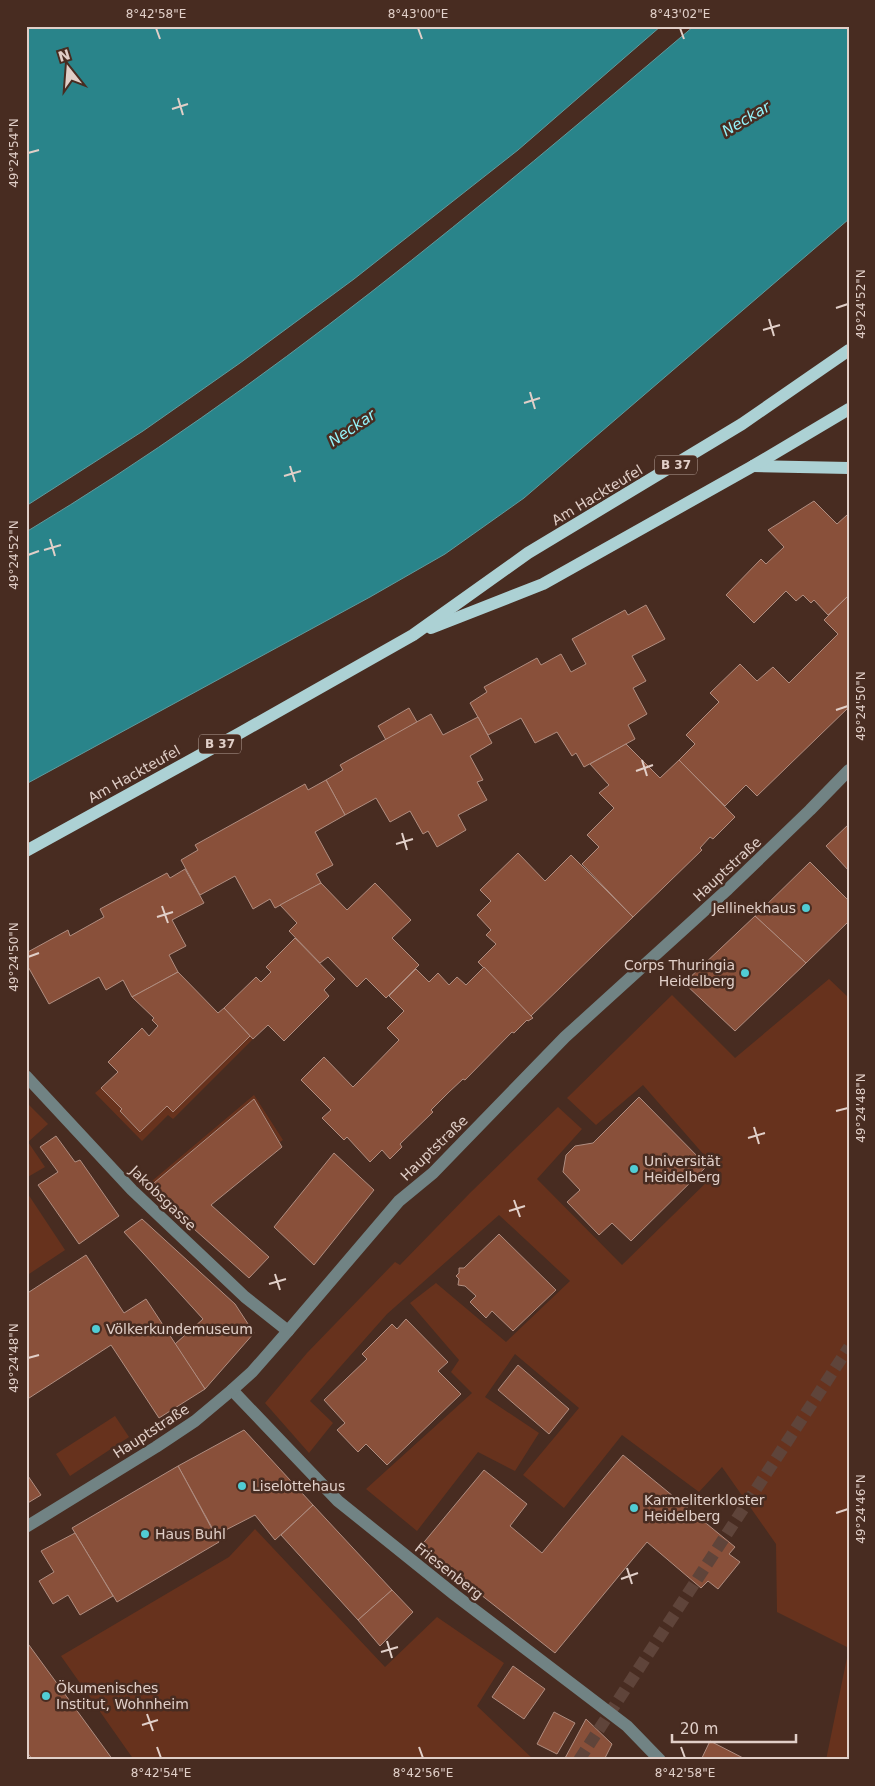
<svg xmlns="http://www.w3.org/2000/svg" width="875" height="1786" viewBox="0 0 875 1786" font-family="'DejaVu Sans',sans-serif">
  <rect width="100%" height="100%" fill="#482c21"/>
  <g fill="#67321d">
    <polygon points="829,979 849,998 849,1648 777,1612 776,1544 722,1467 699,1492 622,1435 564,1508 523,1475 579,1408 515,1354 485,1397 539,1433 515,1471 478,1452 417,1531 366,1489 472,1393 451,1372 459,1360 410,1303 436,1283 506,1342 570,1281 499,1215 387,1314 310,1401 333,1423 309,1453 265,1403 307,1353 395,1262 400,1265 470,1193 558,1107 582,1129 537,1179 622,1265 718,1171 643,1085 596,1125 567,1098 672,995 735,1058"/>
    <polygon points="250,1036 253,1039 173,1119 168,1115 142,1141 95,1093 101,1088 122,1109 120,1112 140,1132 167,1106 173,1111"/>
    <polygon points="254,1095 283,1140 280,1142 254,1099 148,1188 146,1186"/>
    <polygon points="26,1102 48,1124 28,1142 45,1167 26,1178"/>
    <polygon points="26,1191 65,1250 26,1276"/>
    <polygon points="115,1416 129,1437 70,1476 56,1454"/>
    <polygon points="255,1529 385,1667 437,1617 504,1663 477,1706 534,1760 134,1760 61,1656 229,1557"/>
    <polygon points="849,1648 849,1760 826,1760"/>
  </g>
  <g fill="#29848a" stroke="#609a9d">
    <polygon points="26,26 661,26 518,150 354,279 240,363 143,431 26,506"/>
    <path d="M694,26H849V219L524,498L445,554L370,597L26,784V532C266,388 481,207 694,26Z"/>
  </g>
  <g fill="#89503a" stroke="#b08d80">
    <polygon points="814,501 837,524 847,515 849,517 849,595 828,615 814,600 811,603 803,595 796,601 786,591 754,623 726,595 761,559 766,564 784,547 768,530"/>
    <polygon points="849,595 849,707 757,796 746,785 725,806 679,760 695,744 686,735 719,702 710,693 740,664 757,681 773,667 789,683 838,634 824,620"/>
    <polygon points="646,605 665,639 632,656 646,681 633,688 647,714 628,725 635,739 584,767 576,753 572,756 557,732 535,743 521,718 488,735 470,703 487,692 484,687 537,658 541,665 561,654 571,672 586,664 572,639 625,610 628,615"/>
    <polygon points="409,708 417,722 386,740 378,726"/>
    <polygon points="431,714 443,735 478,717 492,743 470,756 483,780 477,782 487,800 458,815 466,830 437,847 428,831 423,834 410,811 390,822 376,798 345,815 326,780 343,770 340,765"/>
    <polygon points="626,744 660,778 679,760 735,817 713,839 710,837 700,848 702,850 633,917 582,864 599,847 587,835 614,808 599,793 609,785 590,764"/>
    <polygon points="326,780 345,815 315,832 333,865 316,874 321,883 275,908 270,899 253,909 235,876 200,895 181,860 198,850 195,845 305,784 308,790"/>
    <polygon points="849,824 849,871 826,846"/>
    <polygon points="518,853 545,881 571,855 633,917 531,1016 478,962 496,944 486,935 491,930 477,915 491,901 480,890"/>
    <polygon points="810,862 849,901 849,921 806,963 755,916"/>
    <polygon points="185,869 204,903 172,920 186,946 169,955 178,972 132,997 123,980 106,990 99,977 49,1004 26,963 26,953 68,930 70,936 104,917 100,909 167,873 170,878"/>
    <polygon points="321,883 347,910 375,883 411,920 392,938 419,965 386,998 366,978 357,987 328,957 320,963 289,931 297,923 280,905"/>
    <polygon points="755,916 806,963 735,1031 684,983"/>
    <polygon points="295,938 335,979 324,990 329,996 284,1041 268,1025 253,1039 224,1008 256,977 261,982 271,972 266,967"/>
    <polygon points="484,967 533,1018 528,1021 527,1020 514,1033 512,1032 465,1080 463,1079 449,1092 431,1110 433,1112 400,1144 402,1147 390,1159 382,1150 370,1162 347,1137 344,1140 322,1118 331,1110 301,1080 324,1057 353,1087 360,1080 399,1040 387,1028 404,1011 389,996 416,969 429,982 438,973 449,985 457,977 466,985"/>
    <polygon points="178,972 218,1013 224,1008 250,1036 173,1112 167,1106 140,1132 120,1111 122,1109 101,1088 118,1072 108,1062 142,1028 149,1036 158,1026 152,1020 154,1018 132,997"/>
    <polygon points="639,1097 707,1166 631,1241 612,1223 599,1235 567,1202 580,1190 563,1172 566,1155 575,1146 593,1143"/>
    <polygon points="254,1099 282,1147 211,1205 269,1257 249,1278 148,1188"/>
    <polygon points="56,1136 75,1162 80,1160 119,1216 79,1244 38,1185 58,1172 40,1147"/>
    <polygon points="334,1153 374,1190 314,1265 274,1227"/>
    <polygon points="142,1219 235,1304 254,1333 205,1389 175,1344 203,1319 124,1232"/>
    <polygon points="499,1234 556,1290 513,1331 492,1311 486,1318 470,1302 476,1296 465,1286 458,1285 459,1279 456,1276 459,1273 459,1268 464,1268"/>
    <polygon points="86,1255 124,1313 146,1299 205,1389 159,1418 111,1345 26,1400 26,1294"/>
    <polygon points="406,1319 448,1362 438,1371 461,1394 387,1465 366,1444 358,1452 337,1430 345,1423 324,1400 367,1359 362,1354 392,1324 397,1329"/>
    <polygon points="518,1365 569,1409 549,1434 498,1390"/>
    <polygon points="244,1430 313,1505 275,1540 255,1515 216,1535 178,1466"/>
    <polygon points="623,1455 735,1547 729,1554 740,1562 718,1589 708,1581 701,1588 647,1542 555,1653 420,1547 484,1470 527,1504 510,1526 542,1553"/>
    <polygon points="178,1466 219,1542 117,1602 72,1528"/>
    <polygon points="26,1473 41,1495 26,1504"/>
    <polygon points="313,1505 392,1590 358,1620 281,1535"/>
    <polygon points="75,1533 113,1596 80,1615 68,1595 53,1604 39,1581 54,1572 41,1551"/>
    <polygon points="392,1590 413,1612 380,1646 358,1620"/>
    <polygon points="26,1641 113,1760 33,1760 26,1751"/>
    <polygon points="513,1666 545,1689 524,1719 492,1697"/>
    <polygon points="554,1712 575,1723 557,1754 537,1744"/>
    <polygon points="586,1719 612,1744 604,1760 564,1760"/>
    <polygon points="710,1741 747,1760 701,1760"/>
  </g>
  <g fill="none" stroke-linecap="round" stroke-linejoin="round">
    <polyline stroke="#5f443a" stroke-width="12" stroke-dasharray="12 6" stroke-linecap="butt" points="579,1760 849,1347"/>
    <g stroke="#718384" stroke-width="12">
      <polyline points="26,1076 132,1190 245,1297 288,1331"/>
      <polyline points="232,1390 338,1501 455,1595 627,1726 660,1760"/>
      <polyline points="26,1527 156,1447 195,1421 232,1390 252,1372 288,1331 399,1201 433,1173 565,1037 728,889 810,810 849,770"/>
    </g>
    <g stroke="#acd1d4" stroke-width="12">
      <polyline points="753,466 849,468"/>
      <polyline points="431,628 543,584 753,466 849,409"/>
      <polyline points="26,851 240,733 413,635 528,553 742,424 849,350"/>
    </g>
  </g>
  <path fill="none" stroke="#e1cfc8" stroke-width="2" d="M156,28L160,39M418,28L422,39M680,28L684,39M178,98L183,115M172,109L188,104M28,153L39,150M836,308L848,304M769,319L774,336M763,330L780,325M530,392L535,409M524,403L540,398M290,466L295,482M284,476L301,471M50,539L55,556M44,550L61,545M28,555L39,551M836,710L848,706M642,760L647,776M636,771L653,765M402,833L407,850M396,844L413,839M162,906L168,923M157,917L173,912M28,957L39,953M836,1111L848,1108M754,1127L759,1144M748,1138L765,1133M514,1200L520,1217M509,1211L525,1206M275,1274L280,1290M269,1284L286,1279M28,1358L39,1355M836,1513L848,1509M627,1568L632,1584M621,1579L638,1573M387,1641L392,1658M381,1652L398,1647M147,1714L153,1731M142,1725L158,1720M157,1747L161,1758M419,1747L423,1758M681,1747L685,1758"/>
  <g fill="#51ccd4" stroke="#482c21" stroke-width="2">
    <circle cx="806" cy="908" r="5"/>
    <circle cx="745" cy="973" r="5"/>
    <circle cx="634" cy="1169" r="5"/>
    <circle cx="96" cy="1329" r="5"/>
    <circle cx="242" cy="1486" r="5"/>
    <circle cx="634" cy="1508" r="5"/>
    <circle cx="145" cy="1534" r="5"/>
    <circle cx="46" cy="1696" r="5"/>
  </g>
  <g text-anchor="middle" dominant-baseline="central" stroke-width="5" stroke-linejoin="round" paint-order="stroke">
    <g fill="#482c21" stroke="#b39e96" stroke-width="1">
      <rect x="655" y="455.5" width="42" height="19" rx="4"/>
      <rect x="199" y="734.5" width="42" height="19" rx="4"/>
    </g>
    <g font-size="12" font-weight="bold" fill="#e1cfc8">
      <text x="676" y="465">B 37</text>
      <text x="220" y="744">B 37</text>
    </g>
    <g font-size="14" fill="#e1cfc8" stroke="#482c21">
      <text transform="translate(597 495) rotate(-31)">Am Hackteufel</text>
      <text transform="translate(134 774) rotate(-29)">Am Hackteufel</text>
      <text transform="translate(727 869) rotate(-43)">Hauptstraße</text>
      <text transform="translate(434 1148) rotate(-44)">Hauptstraße</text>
      <text transform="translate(163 1198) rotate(44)">Jakobsgasse</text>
      <text transform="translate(151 1431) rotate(-33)">Hauptstraße</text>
      <text transform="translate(449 1571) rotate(38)">Friesenberg</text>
    </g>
    <g font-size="14" fill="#e1cfc8" stroke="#482c21" text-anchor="start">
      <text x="796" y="908" text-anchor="end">Jellinekhaus</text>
      <text x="735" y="965" text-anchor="end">Corps Thuringia<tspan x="735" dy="16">Heidelberg</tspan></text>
      <text x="644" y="1161">Universität<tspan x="644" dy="16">Heidelberg</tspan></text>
      <text x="106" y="1329">Völkerkundemuseum</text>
      <text x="252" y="1486">Liselottehaus</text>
      <text x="644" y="1500">Karmeliterkloster<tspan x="644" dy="16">Heidelberg</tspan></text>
      <text x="155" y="1534">Haus Buhl</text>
      <text x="56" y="1688">Ökumenisches<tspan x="56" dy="16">Institut, Wohnheim</tspan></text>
    </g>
    <g font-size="15" font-style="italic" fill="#95f4fb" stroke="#482c21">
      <text transform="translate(746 119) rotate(-31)">Neckar</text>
      <text transform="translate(352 428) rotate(-34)">Neckar</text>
    </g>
  </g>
  <rect width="875" height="1786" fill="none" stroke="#482c21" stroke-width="55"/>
  <g transform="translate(68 68) rotate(343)" stroke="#482c21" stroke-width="4" paint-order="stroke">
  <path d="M0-4L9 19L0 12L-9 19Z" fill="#e1cfc8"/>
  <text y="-8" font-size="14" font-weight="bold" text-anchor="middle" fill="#e1cfc8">N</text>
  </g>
  <path d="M672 1734v8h124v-8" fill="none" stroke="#e1cfc8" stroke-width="2.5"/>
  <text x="680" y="1734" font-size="15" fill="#e1cfc8" stroke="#482c21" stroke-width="4" paint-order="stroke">20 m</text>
  <rect x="28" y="28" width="820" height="1730" fill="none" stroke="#e1cfc8" stroke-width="2"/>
  <g font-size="12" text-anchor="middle" fill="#e1cfc8">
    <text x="156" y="18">8°42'58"E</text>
    <text x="418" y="18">8°43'00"E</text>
    <text x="680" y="18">8°43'02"E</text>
    <text transform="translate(14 153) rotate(-90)" y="4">49°24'54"N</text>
    <text transform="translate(861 304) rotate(-90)" y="4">49°24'52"N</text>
    <text transform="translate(14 555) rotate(-90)" y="4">49°24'52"N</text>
    <text transform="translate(861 706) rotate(-90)" y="4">49°24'50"N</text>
    <text transform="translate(14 957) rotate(-90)" y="4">49°24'50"N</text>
    <text transform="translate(861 1108) rotate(-90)" y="4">49°24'48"N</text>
    <text transform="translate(14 1358) rotate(-90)" y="4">49°24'48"N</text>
    <text transform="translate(861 1509) rotate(-90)" y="4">49°24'46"N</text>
    <text x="161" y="1777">8°42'54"E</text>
    <text x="423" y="1777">8°42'56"E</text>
    <text x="685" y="1777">8°42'58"E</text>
  </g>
</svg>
